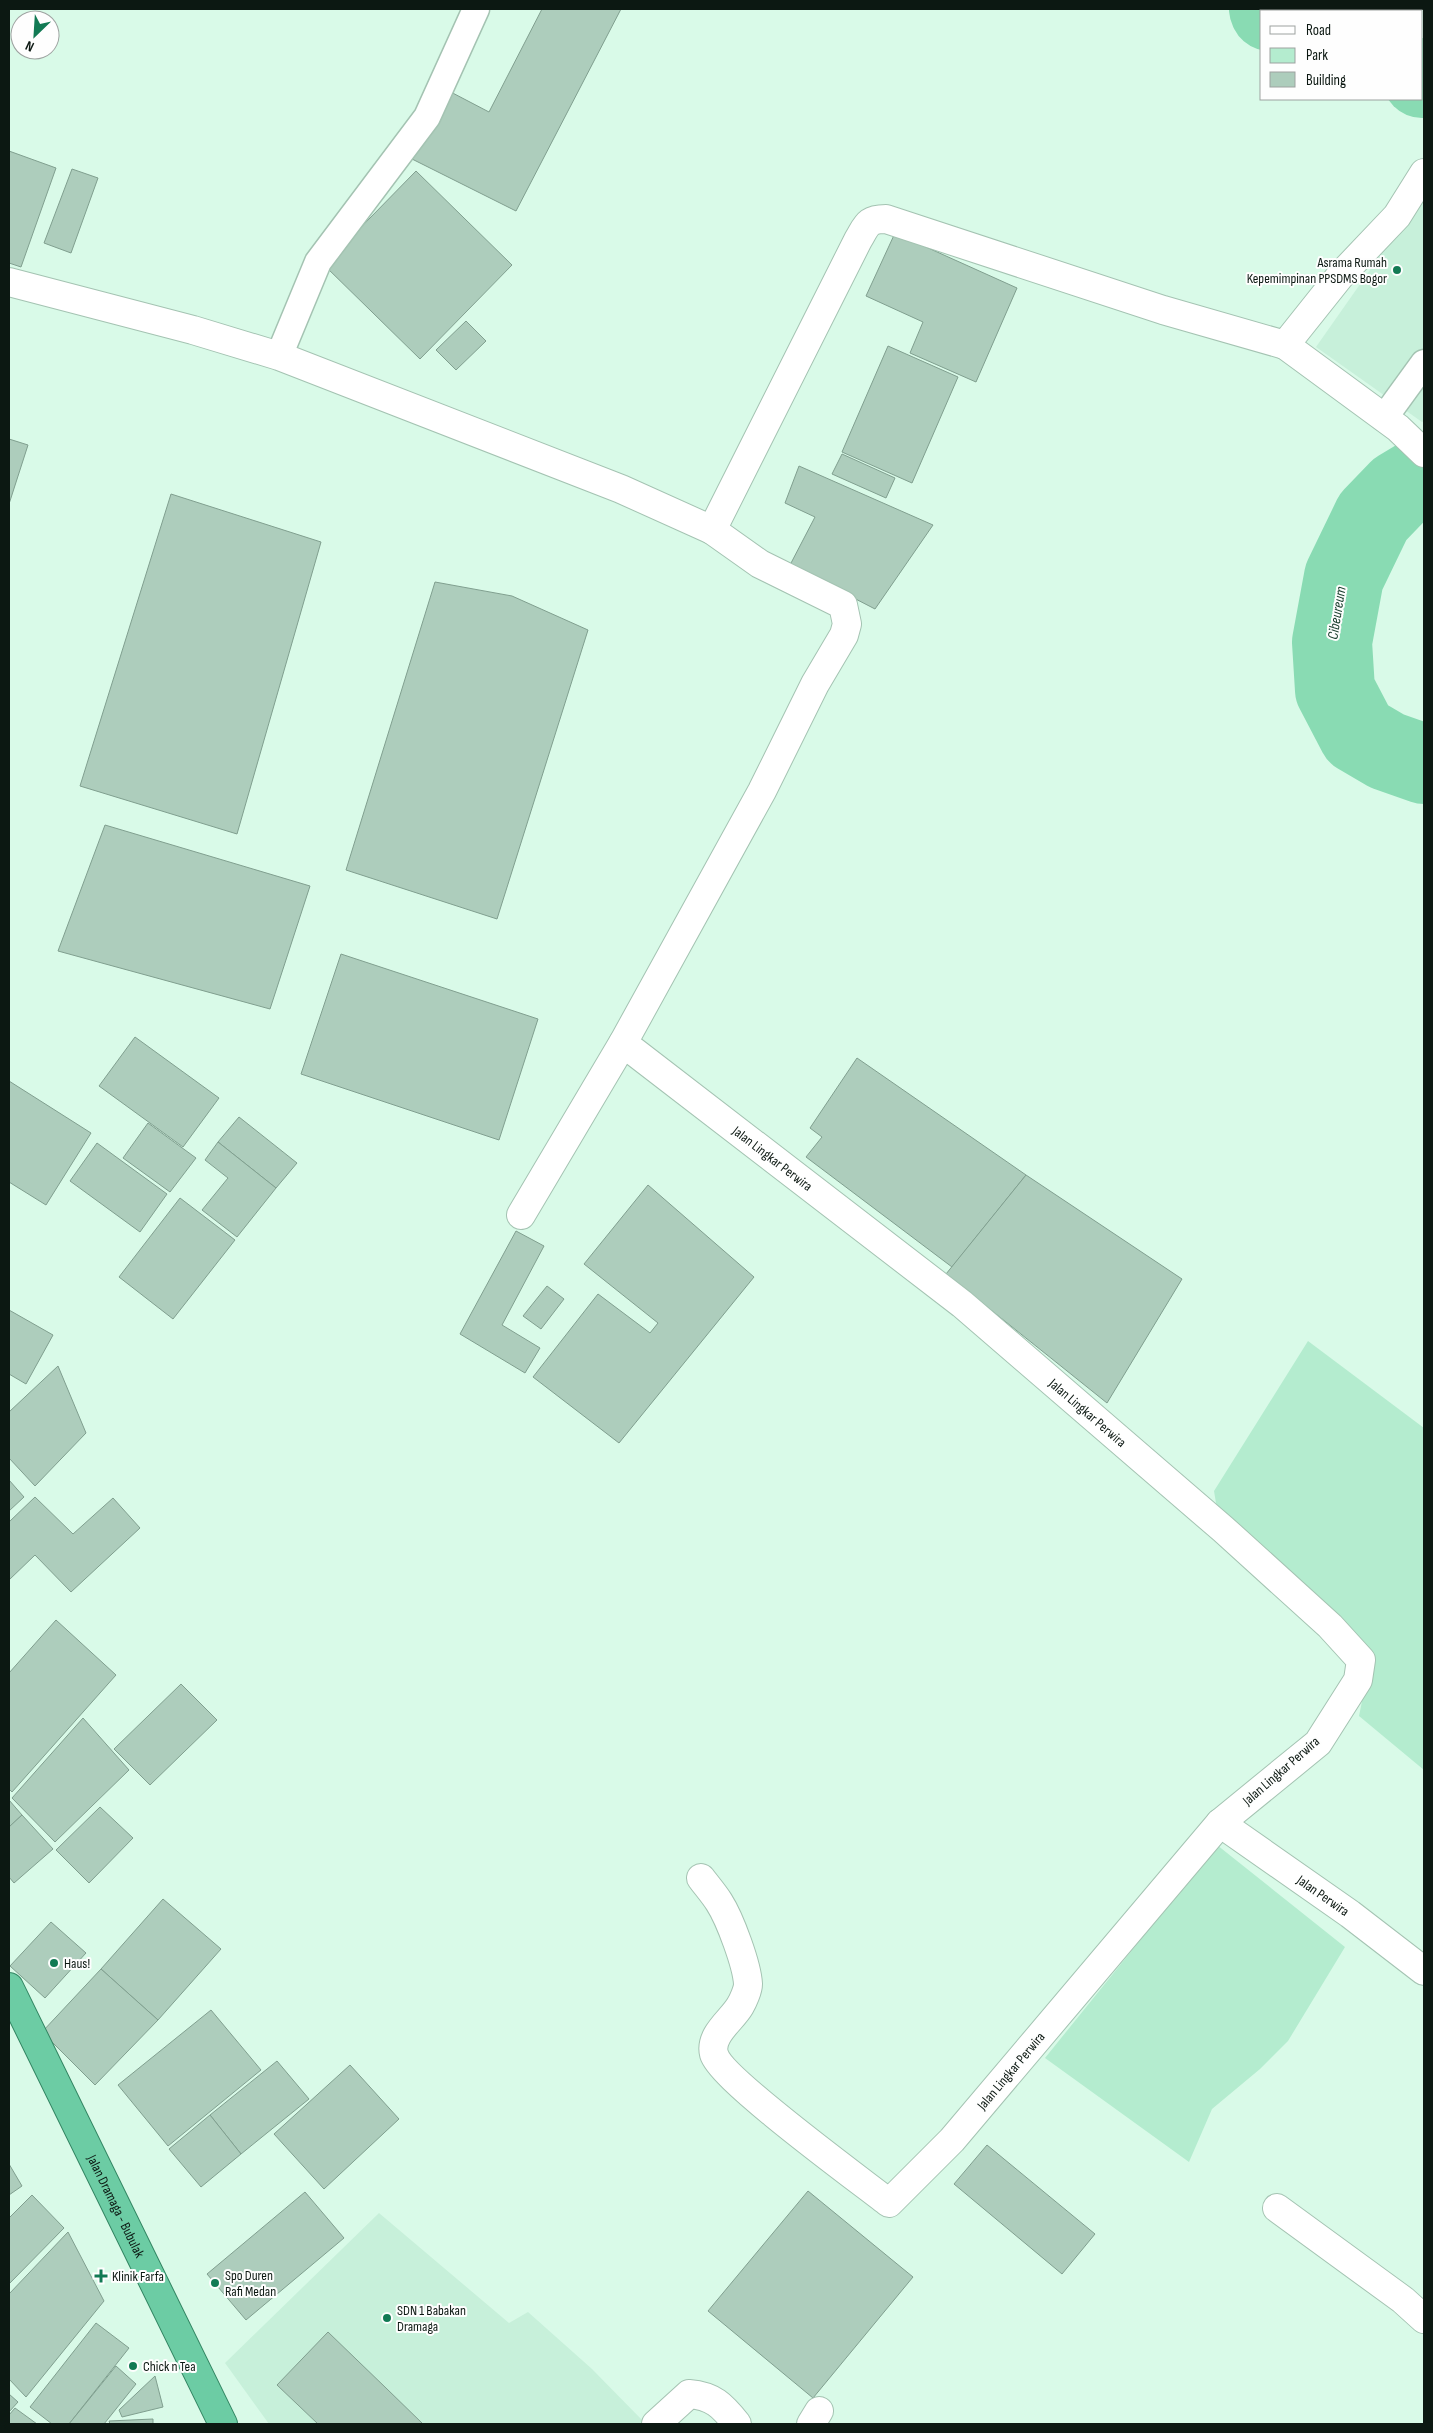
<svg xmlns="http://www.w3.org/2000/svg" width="1433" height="2433" viewBox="0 0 1433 2433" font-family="'Sofia Sans Condensed',sans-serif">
  <rect width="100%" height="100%" fill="#d9fae8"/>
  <g fill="#c7f0da">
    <polygon points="1424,193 1424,421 1422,422 1316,347"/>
    <polygon points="379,2213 509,2323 528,2312 592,2369 643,2421 639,2424 269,2424 225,2363"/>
  </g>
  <g fill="#b4eccf">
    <polygon points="1308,1341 1424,1428 1424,1770 1359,1716 1369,1667 1366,1646 1342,1619 1217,1509 1214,1491"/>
    <polygon points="1217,1845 1345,1947 1288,2041 1260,2069 1212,2109 1189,2162 1045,2058"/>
  </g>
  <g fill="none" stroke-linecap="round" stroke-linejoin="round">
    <g stroke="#89dbb3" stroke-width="80">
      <polyline points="1269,9 1270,11"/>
      <polyline points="1422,78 1424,78"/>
      <polyline points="1424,475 1399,490 1373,517 1344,577 1332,642 1335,690 1358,734 1387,751 1424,764"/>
    </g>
  </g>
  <g fill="#adcdbc" stroke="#809f8f">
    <polygon points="542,9 621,9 516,211 410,158 445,89 489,112"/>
    <polygon points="9,151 56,168 21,267 9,263"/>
    <polygon points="72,169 98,178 71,253 44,243"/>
    <polygon points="416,171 512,265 420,359 324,265"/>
    <polygon points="895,233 1017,288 976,382 910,353 923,322 866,296"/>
    <polygon points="466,321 486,341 456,370 436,350"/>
    <polygon points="888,346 958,377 912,483 842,452"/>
    <polygon points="9,439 28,445 9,504"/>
    <polygon points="842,454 895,478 886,498 832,474"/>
    <polygon points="799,466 933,525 875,609 790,565 815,517 785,503"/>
    <polygon points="171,494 321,542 237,834 80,786"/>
    <polygon points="435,582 512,596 588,630 497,919 346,870"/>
    <polygon points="105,825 310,886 270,1009 58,951"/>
    <polygon points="341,954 538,1019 499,1140 301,1074"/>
    <polygon points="135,1037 219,1098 183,1147 99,1086"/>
    <polygon points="857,1058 1026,1175 952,1267 806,1157 822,1137 810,1128"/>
    <polygon points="9,1081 91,1133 46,1205 9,1182"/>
    <polygon points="239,1117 297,1163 276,1188 218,1142"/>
    <polygon points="148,1123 196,1158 170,1192 123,1158"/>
    <polygon points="218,1142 276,1188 237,1237 202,1210 228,1178 205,1160"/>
    <polygon points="97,1143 167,1194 140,1232 70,1181"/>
    <polygon points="1026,1175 1182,1279 1107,1403 946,1274"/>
    <polygon points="648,1185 754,1277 619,1443 533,1377 598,1294 650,1333 658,1323 584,1264"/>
    <polygon points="180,1198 235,1240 173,1319 119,1277"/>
    <polygon points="516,1231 544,1246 502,1325 540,1348 525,1373 460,1334"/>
    <polygon points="547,1286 564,1299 541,1329 523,1316"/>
    <polygon points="9,1310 53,1335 26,1384 9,1374"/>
    <polygon points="58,1366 86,1433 35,1486 9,1458 9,1412"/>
    <polygon points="9,1480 24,1497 9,1511"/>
    <polygon points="35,1497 73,1534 113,1498 140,1528 71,1592 35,1555 9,1580 9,1522"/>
    <polygon points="56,1620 116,1675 12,1792 9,1789 9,1673"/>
    <polygon points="181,1684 217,1720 150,1785 114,1749"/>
    <polygon points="83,1718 129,1770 55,1842 12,1798"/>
    <polygon points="9,1800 22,1815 9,1827"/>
    <polygon points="100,1807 133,1838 89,1883 56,1850"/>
    <polygon points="22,1815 53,1849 14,1883 9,1877 9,1827"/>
    <polygon points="163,1899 221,1949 158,2020 101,1969"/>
    <polygon points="51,1922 86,1953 45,1998 10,1966"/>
    <polygon points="101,1969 158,2020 95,2085 42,2032"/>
    <polygon points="211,2010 261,2070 168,2146 118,2085"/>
    <polygon points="277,2061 309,2099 241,2154 210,2115"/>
    <polygon points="350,2065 399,2119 324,2189 274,2134"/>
    <polygon points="210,2115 241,2154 201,2187 169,2149"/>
    <polygon points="987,2145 1095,2234 1062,2274 954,2184"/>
    <polygon points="9,2164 22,2186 9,2195"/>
    <polygon points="808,2191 913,2277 813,2398 708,2311"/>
    <polygon points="305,2192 344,2238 246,2320 207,2274"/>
    <polygon points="32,2195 64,2228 9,2284 9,2218"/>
    <polygon points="68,2232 104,2301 26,2397 9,2379 9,2294"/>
    <polygon points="96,2323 129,2348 69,2424 52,2424 30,2407"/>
    <polygon points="328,2332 386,2388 423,2424 318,2424 277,2385"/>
    <polygon points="116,2366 136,2384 104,2424 69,2424"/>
    <polygon points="155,2376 163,2407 122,2417 119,2410"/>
    <polygon points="9,2394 18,2402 9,2412"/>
    <polygon points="15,2408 37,2424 9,2424 9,2415"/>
    <polygon points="153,2419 153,2424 110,2424 109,2421"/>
  </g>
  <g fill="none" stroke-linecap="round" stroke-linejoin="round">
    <defs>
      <g id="service">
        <polyline points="279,356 318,262 427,117 476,9"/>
        <polyline points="1384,418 1424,363"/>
      </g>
      <g id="minor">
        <path d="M9,282L193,330L279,356L621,489L712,530L858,240C867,225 867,219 886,219L1163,310L1285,345L1340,276L1397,216L1424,173"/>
        <polyline points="1285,345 1398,428 1424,453"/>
        <path id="s1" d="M623,1043L962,1304L1223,1529L1330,1626L1361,1660L1358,1680L1318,1743L1220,1823L952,2140L889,2203C861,2181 721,2079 714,2054C709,2035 732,2020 740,2006C743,2001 748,1990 748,1984C747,1965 730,1919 719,1902C714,1894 707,1886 701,1878"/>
        <polyline points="521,1215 623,1043 762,791 815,684 844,635 847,624 843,605 760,564 712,530"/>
        <path id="s2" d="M1220,1823L1350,1914L1424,1971"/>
        <polyline points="1277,2208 1403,2300 1424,2319"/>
        <path d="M656,2424L689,2394C713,2396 722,2405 737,2424"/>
        <polyline points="811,2424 819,2411"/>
      </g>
      <g id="trunk">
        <path id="s3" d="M9,1987L223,2424"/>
      </g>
    </defs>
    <use href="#service" stroke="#a4c3b2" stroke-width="29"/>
    <use href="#minor" stroke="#a4c3b2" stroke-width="30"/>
    <use href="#trunk" stroke="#328562" stroke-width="30"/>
    <use href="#service" stroke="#fff" stroke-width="26"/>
    <use href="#minor" stroke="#fff" stroke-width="28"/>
    <use href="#trunk" stroke="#6ccca4" stroke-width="28"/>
  </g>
  <g fill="#127a54" stroke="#fefefe" stroke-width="2">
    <circle cx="1397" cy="270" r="5"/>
    <circle cx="54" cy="1963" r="5"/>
    <path d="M98.5 2268.5h5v5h5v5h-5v5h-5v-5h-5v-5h5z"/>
    <circle cx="215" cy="2283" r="5"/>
    <circle cx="387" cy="2318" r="5"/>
    <circle cx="133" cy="2366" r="5"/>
  </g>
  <g text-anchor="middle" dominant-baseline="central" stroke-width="4" stroke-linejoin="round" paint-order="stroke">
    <g font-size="14" fill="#0c1812" stroke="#fefefe" text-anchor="start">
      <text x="1387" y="262" text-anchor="end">Asrama Rumah<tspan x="1387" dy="16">Kepemimpinan PPSDMS Bogor</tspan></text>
      <text x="64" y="1963">Haus!</text>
      <text x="225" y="2275">Spo Duren<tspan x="225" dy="16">Rafi Medan</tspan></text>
      <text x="112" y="2276">Klinik Farfa</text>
      <text x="397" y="2310">SDN 1 Babakan<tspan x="397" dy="16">Dramaga</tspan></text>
      <text x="143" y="2366">Chick n Tea</text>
    </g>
    <g font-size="14" fill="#0c1812" stroke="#fefefe">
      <text stroke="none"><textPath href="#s1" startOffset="189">Jalan Lingkar Perwira</textPath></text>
      <text stroke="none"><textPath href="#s1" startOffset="594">Jalan Lingkar Perwira</textPath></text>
      <text transform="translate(1281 1771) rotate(-41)">Jalan Lingkar Perwira</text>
      <text stroke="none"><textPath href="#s2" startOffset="126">Jalan Perwira</textPath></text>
      <text transform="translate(1011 2071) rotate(-50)">Jalan Lingkar Perwira</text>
      <text stroke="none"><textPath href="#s3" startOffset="244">Jalan Dramaga - Bubulak</textPath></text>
    </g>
    <g font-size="15" font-style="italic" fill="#1c402f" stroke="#fefefe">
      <text transform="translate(1337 613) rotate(-81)">Cibeureum</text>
    </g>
  </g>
  <rect width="1433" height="2433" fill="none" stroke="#0c1812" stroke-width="20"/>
  <rect x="1260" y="10" width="162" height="90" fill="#fefefe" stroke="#9da2a0"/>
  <rect x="1270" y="26" width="25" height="8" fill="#ffffff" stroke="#9da2a0"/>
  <text x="1306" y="35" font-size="15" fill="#0c1812">Road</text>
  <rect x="1270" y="48" width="25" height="15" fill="#b4eccf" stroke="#9da2a0"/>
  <text x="1306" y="60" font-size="15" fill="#0c1812">Park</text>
  <rect x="1270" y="72" width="25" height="15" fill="#adcdbc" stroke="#9da2a0"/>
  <text x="1306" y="85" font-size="15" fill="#0c1812">Building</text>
  <g transform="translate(35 35) rotate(205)"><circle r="24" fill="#fefefe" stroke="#9da2a0"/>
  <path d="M0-4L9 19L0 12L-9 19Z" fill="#127a54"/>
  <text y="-8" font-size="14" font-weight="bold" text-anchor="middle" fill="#0c1812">N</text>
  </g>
</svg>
